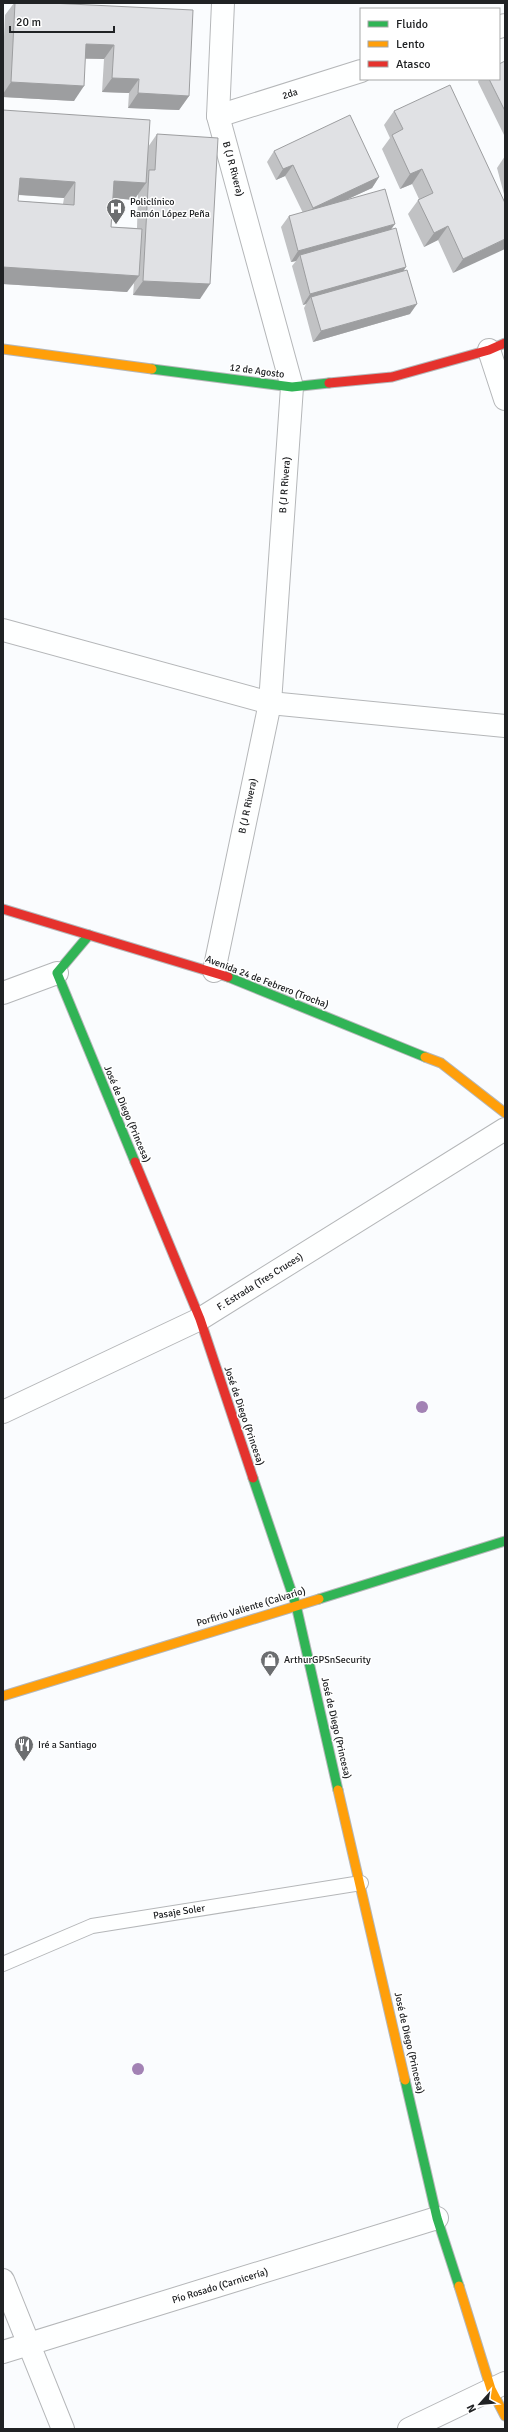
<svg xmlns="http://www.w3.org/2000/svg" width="508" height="2432" viewBox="0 0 508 2432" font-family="Signika,sans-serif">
  <rect width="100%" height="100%" fill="#fafcfe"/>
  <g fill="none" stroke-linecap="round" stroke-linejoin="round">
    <defs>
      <polyline id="lane" points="3,1964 92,1926 361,1883"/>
      <g id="street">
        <polyline points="499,27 505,25"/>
        <polyline points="218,116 361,71"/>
        <polyline points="489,350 505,399"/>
        <polyline points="3,630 270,703 505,726"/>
        <polyline points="214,971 270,703 292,387 218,116 223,3"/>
        <polyline points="3,993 57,973"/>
        <polyline points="3,1412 200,1319 505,1129"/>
        <polyline points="3,2280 63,2429"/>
        <polyline points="3,2352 437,2218"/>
        <polyline points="409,2429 505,2383"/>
      </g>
      <g id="fast">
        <polyline points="152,369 292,387 329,383"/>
        <polyline points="89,935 57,973 135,1162"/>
        <polyline points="228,977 425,1057"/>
        <polyline points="253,1478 296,1605 338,1790"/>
        <polyline points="319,1599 505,1541"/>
        <polyline points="405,2080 437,2218 459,2286"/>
      </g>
      <g id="slow">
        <polyline points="3,349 152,369"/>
        <polyline points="425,1057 441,1063 505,1113"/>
        <polyline points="3,1696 319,1599"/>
        <polyline points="338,1790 405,2080"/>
        <polyline points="459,2286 491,2389 505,2416"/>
      </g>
      <g id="jam">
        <polyline points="329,383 392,377 489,350 505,343"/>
        <polyline points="3,909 228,977"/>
        <polyline points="135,1162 200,1319 253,1478"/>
      </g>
    </defs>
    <use href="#lane" stroke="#b5b7b9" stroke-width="16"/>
    <use href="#street" stroke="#b5b7b9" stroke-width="24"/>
    <use href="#fast" stroke="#b5b7b9" stroke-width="11"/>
    <use href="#slow" stroke="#b5b7b9" stroke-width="11"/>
    <use href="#jam" stroke="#b5b7b9" stroke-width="11"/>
    <use href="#lane" stroke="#feffff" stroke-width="14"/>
    <use href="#street" stroke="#feffff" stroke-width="22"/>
    <use href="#fast" stroke="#30b455" stroke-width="9"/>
    <use href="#slow" stroke="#ff9f0a" stroke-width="9"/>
    <use href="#jam" stroke="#e5322d" stroke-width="9"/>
  </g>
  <g fill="#a282b4">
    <circle cx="422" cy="1407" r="6"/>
    <circle cx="138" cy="2069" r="6"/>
  </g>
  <g fill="#c1c2c4" fill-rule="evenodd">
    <polygon points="14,3 50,3 189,96 179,110 128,108 129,93 102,92 104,59 85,59 74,101 3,97 3,59 5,15"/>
    <polygon points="505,61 505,137 478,82 479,79 499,79"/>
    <path d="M3,110L148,147L157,134L200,299L133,295L134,283L127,292L3,284ZM138,194L137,228L111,227L113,198L134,200ZM18,195L64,198L63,204L18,201Z"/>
    <polygon points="394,111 505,203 453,273 438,240 424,247 408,214 419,199 412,184 400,189 382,149 390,138 384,125"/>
    <polygon points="274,151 379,177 372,188 341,202 391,229 404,271 410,314 313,342 304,308 306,304 303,305 292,266 296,261 291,262 281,227 289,216 303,213 285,176 276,180 267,162"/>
    <polygon points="505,156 505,198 497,168"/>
  </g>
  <g fill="#9d9ea0">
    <polygon points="86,44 114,45 104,59 76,58"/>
    <polygon points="112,78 139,79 129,93 102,92"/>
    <polygon points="11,82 84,86 74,101 3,97 3,94"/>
    <polygon points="138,93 189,96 179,110 128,108"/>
    <polygon points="293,165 285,176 276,180 283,169"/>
    <polygon points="422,169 412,184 400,189 410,174"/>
    <polygon points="379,177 372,188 305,219 313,208"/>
    <polygon points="20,178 75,182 64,198 8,194"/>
    <polygon points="114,181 146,183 134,200 103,197"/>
    <polygon points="395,224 387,235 300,255 296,261 291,262 298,251"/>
    <polygon points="448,226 438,240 424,247 434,233"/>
    <polygon points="505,239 505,249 453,273 463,259"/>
    <polygon points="3,267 139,276 127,292 3,284"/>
    <polygon points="406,267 399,278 311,297 306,304 303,305 310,294"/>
    <polygon points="143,281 210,284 200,299 133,295"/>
    <polygon points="417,304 410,314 313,342 321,331"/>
  </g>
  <g fill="#e0e1e4" stroke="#9d9ea0" fill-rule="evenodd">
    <polygon points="15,3 50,3 193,10 189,96 138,93 139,79 112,78 114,45 86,44 84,86 11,82"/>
    <polygon points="505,61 505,111 489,79 499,79 499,64"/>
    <polygon points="450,85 505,203 505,239 463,259 448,226 434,233 418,200 433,193 422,169 410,174 392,135 403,129 394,111"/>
    <path d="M3,110L150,120L146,183L114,181L111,227L142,229L139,276L3,267ZM20,178L75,182L74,205L18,201Z"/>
    <polygon points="350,115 379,177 313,208 293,165 283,169 274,151"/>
    <polygon points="157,134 218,138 210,284 143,281 149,170 155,170"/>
    <polygon points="385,189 395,224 298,251 289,216"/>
    <polygon points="396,228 406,267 310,294 300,255"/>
    <polygon points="407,270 417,304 321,331 311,297"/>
  </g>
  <defs>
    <symbol id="hospital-pin" viewBox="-11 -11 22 30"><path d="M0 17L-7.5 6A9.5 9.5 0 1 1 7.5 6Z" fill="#6c6e70" stroke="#fff"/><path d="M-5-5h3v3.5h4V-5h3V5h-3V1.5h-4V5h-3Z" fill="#fff"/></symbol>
    <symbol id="shop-pin" viewBox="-11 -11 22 30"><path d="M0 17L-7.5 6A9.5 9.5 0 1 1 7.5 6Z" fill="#6c6e70" stroke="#fff"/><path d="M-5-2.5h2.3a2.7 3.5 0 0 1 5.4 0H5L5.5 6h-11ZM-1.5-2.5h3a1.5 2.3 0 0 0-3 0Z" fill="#fff"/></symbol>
    <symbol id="restaurant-pin" viewBox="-11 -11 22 30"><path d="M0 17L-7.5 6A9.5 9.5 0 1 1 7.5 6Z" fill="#6c6e70" stroke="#fff"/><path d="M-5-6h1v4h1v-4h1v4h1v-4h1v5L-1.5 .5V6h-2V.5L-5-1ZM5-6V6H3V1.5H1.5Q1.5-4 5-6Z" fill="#fff"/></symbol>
  </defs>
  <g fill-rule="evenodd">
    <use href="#hospital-pin" x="105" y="197" width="22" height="30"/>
    <use href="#shop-pin" x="259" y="1649" width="22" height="30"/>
    <use href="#restaurant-pin" x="13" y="1734" width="22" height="30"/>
  </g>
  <g text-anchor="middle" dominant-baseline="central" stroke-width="3" stroke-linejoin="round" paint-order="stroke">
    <g font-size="10" fill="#202224" stroke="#fff">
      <text transform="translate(290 94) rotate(-18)">2da</text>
      <text transform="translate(233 169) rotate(75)">B (J R Rivera)</text>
      <text transform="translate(257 371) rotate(8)">12 de Agosto</text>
      <text transform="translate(285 485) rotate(-86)">B (J R Rivera)</text>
      <text transform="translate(248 806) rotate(-78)">B (J R Rivera)</text>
      <text transform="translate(267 982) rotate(21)">Avenida 24 de Febrero (Trocha)</text>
      <text transform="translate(127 1114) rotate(67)">José de Diego (Princesa)</text>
      <text transform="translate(260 1282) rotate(-32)">F. Estrada (Tres Cruces)</text>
      <text transform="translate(244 1416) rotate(71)">José de Diego (Princesa)</text>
      <text transform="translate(251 1607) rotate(-17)">Porfirio Valiente (Calvario)</text>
      <text transform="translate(336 1728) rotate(77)">José de Diego (Princesa)</text>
      <text transform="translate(179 1912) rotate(-9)">Pasaje Soler</text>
      <text transform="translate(409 2043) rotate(77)">José de Diego (Princesa)</text>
      <text transform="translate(220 2286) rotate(-17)">Pío Rosado (Carnicería)</text>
    </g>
    <g font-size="10" fill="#202224" stroke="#fff" text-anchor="start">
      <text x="130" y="202">Policlínico<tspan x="130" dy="12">Ramón López Peña</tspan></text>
      <text x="284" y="1660">ArthurGPSnSecurity</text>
      <text x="38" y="1745">Iré a Santiago</text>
    </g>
  </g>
  <rect width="508" height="2432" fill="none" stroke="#202224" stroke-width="8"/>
  <rect x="360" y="8" width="140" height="72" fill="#ffffff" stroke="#a6a7a7"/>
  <rect x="368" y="21" width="20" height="6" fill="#30b455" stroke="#a6a7a7"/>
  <text x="396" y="28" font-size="12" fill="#202224">Fluido</text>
  <rect x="368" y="41" width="20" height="6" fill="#ff9f0a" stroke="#a6a7a7"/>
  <text x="396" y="48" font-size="12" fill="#202224">Lento</text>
  <rect x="368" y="61" width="20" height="6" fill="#e5322d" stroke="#a6a7a7"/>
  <text x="396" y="68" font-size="12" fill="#202224">Atasco</text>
  <g transform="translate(480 2404) rotate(243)" stroke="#ffffff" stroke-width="3" paint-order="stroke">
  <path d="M0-3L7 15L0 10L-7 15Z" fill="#202224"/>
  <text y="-6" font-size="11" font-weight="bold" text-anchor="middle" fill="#202224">N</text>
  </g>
  <path d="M10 26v6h104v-6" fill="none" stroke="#202224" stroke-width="2"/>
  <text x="16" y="26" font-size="12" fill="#202224" stroke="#ffffff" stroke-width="3" paint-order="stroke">20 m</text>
</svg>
